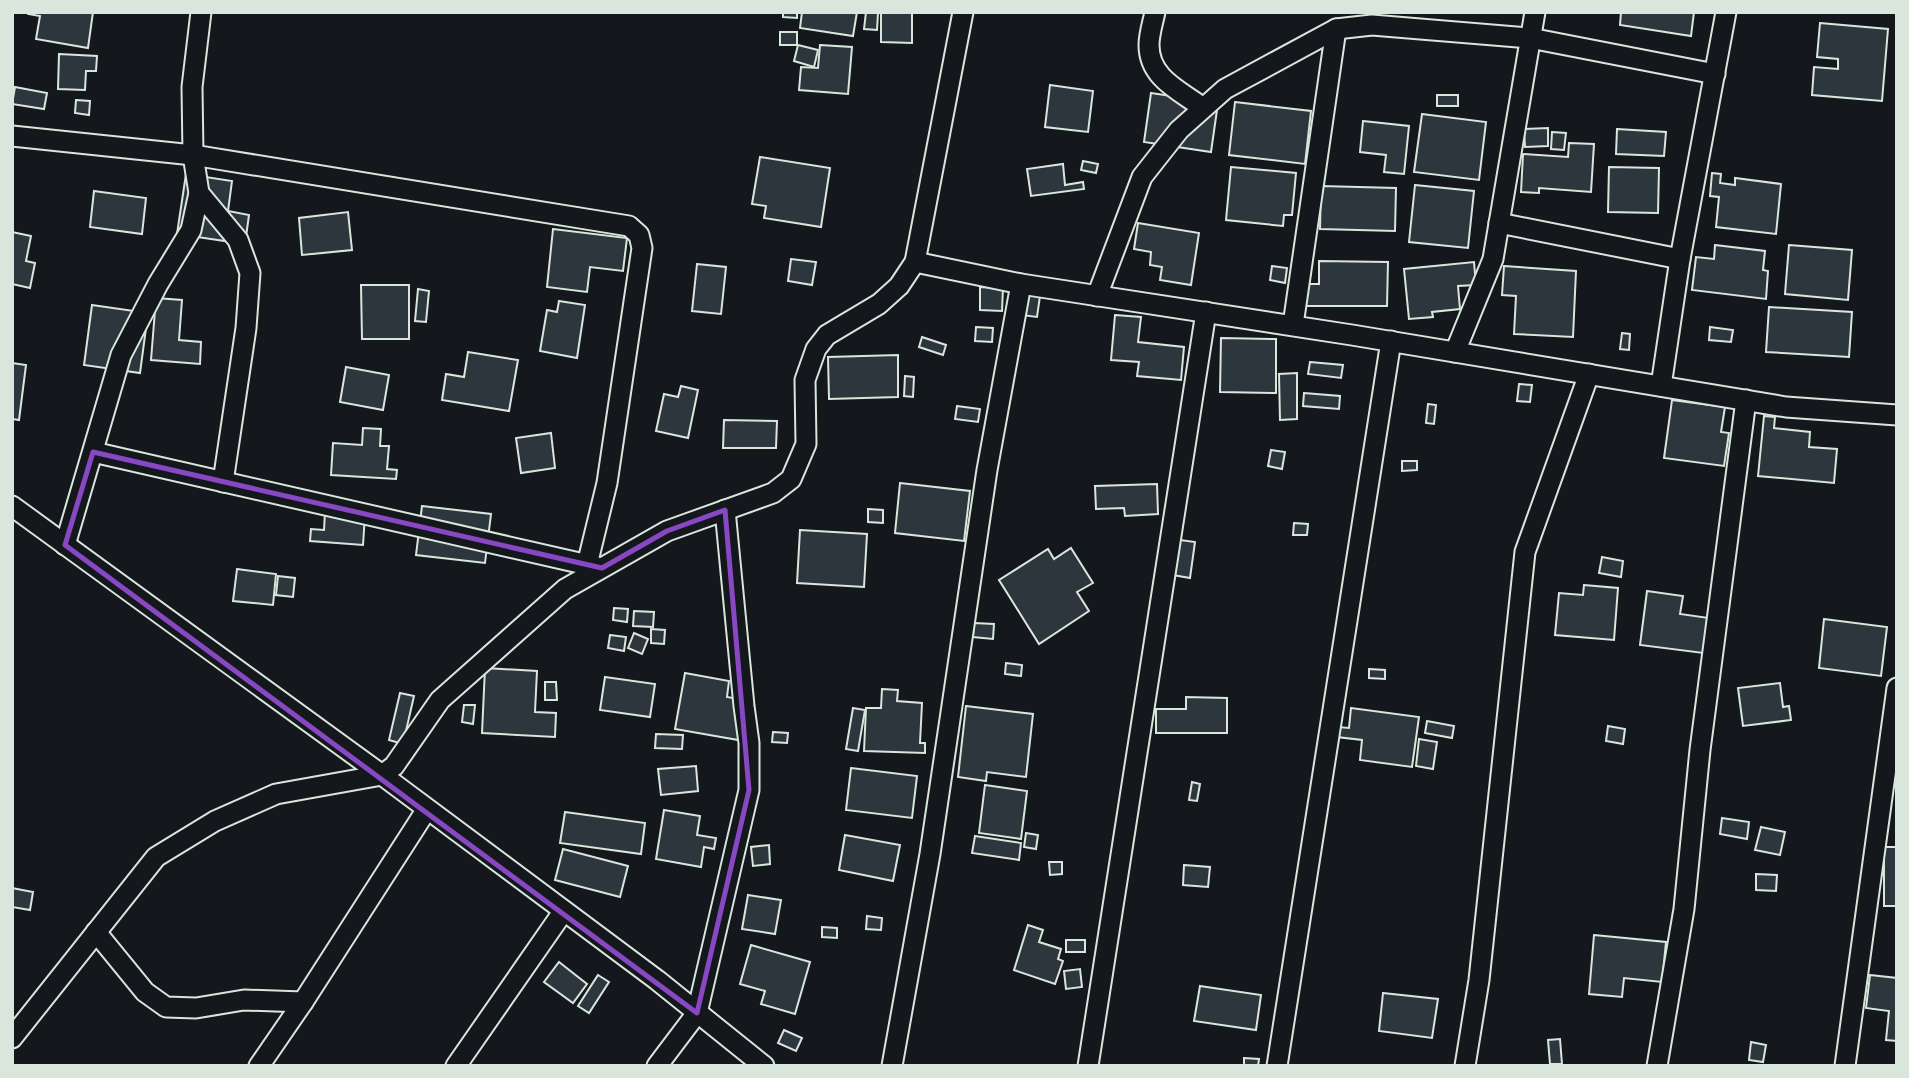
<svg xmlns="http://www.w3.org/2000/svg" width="1909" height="1078" viewBox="0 0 1909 1078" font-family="Barlow,sans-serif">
  <rect width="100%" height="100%" fill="#14181c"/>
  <g fill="#2c363c" stroke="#d8e6dc" stroke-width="2">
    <polygon points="28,12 93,12 88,48 36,39 40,16 28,14"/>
    <polygon points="783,12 797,12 797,18 783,17"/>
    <polygon points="802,12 857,12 853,36 800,28"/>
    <polygon points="866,12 878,13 877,30 864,29"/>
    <polygon points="881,12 912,12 912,43 881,42"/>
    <polygon points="1621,12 1694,12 1691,36 1620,25"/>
    <polygon points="1820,23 1888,29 1882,101 1812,95 1814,67 1838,69 1838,59 1817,57"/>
    <rect x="780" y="32" width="17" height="13"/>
    <polygon points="798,45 818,50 814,67 794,61"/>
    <polygon points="820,45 852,47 848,94 799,90 801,67 818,68"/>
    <polygon points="59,54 97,56 96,71 86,71 85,90 58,89"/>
    <polygon points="1050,85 1093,91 1088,132 1045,127"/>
    <polygon points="15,87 47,93 44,109 12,104"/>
    <polygon points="1151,93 1218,103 1211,152 1144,142"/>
    <rect x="1437" y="95" width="21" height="11"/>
    <polygon points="76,100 90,101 89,115 75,113"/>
    <polygon points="1235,102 1311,111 1305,164 1229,155"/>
    <polygon points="1422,114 1486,122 1479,180 1414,172"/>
    <polygon points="1363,121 1409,126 1404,174 1384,172 1386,155 1360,152"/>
    <polygon points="1548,128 1548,146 1525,147 1524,129"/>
    <polygon points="1617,129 1666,132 1664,156 1616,154"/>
    <polygon points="1552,132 1566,133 1564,150 1551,149"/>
    <polygon points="1569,143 1594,144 1591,192 1539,188 1539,193 1521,192 1523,154 1568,157"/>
    <polygon points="760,157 830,168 821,227 764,218 766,206 752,204"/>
    <polygon points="1083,161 1098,164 1096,173 1081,170"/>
    <polygon points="1063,164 1065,185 1083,182 1084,189 1031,196 1027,169"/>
    <polygon points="1231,167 1296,173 1292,215 1284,215 1283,226 1226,220"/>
    <polygon points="1609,167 1659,168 1658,213 1608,212"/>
    <polygon points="1712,173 1721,174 1720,183 1735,185 1735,178 1781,184 1776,234 1716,227 1719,197 1710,196"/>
    <polygon points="186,174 232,181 228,211 249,215 245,244 177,234"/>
    <polygon points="1415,185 1474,191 1468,248 1409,242"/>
    <polygon points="1321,186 1396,188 1395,231 1320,229"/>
    <polygon points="94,191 146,198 142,234 90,227"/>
    <polygon points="348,212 352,250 302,255 299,218"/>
    <polygon points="1138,223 1199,233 1191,285 1160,280 1162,267 1150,265 1151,252 1134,249"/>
    <polygon points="553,229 627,238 623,271 590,267 587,292 547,287"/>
    <polygon points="12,232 31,236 26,261 35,263 30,288 12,284"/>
    <polygon points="1715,245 1765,251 1763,270 1768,271 1766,299 1692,290 1696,257 1714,259"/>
    <polygon points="1789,245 1852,250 1848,300 1785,294"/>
    <polygon points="791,259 816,262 812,285 788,281"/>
    <polygon points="1319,261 1388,262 1387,306 1303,306 1303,284 1319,284"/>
    <polygon points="1474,262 1476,285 1458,286 1460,309 1432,312 1433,317 1409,319 1404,269"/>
    <polygon points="697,264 726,267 721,314 692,311"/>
    <polygon points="1272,266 1287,268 1285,283 1270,280"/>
    <polygon points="1504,266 1576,271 1573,337 1514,334 1516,296 1502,295"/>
    <polygon points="361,285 409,285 409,339 362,339"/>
    <polygon points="980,287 1003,288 1002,311 980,310"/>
    <polygon points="418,289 429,291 426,322 415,321"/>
    <polygon points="1023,294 1040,296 1037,317 1021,315"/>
    <polygon points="156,298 182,300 179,340 201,342 200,364 151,360"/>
    <polygon points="559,301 585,305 577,358 540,351 547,310 557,312"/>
    <polygon points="92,305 148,313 140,373 84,365"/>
    <polygon points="1769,307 1852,312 1849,357 1766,352"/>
    <polygon points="1115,315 1141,317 1138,342 1184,347 1181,380 1137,376 1139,362 1111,360"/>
    <polygon points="976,327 993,328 992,342 975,341"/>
    <polygon points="1710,327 1733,330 1731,342 1709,340"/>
    <polygon points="1622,333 1630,334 1629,350 1620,349"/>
    <polygon points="922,337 946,345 943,355 919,347"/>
    <polygon points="1221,338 1276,339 1276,393 1220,392"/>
    <polygon points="468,352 518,360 509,411 442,400 446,374 464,377"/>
    <polygon points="898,355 898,397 829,399 828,357"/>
    <polygon points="1310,362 1343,365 1341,378 1308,374"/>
    <polygon points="12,363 26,365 19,420 12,419"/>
    <polygon points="346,367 389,375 383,410 340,402"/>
    <polygon points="1297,373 1297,419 1280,420 1279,374"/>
    <polygon points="905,376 914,377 913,397 904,396"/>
    <polygon points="1519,384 1532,385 1530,402 1517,401"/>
    <polygon points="681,386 698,390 688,438 656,431 664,394 678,397"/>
    <polygon points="1304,393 1340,396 1339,409 1303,406"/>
    <polygon points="1672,400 1725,407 1721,432 1729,433 1724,466 1664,458"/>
    <polygon points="1428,404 1436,405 1434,424 1426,423"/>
    <polygon points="957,406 980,409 978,422 955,419"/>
    <polygon points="1764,416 1775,417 1774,428 1810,432 1809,447 1837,449 1834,483 1758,476"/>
    <polygon points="724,420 777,421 776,448 723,448"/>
    <polygon points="363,428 381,429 380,446 389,446 387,469 397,470 396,479 331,475 333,443 362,445"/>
    <polygon points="551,433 555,468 521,473 516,438"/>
    <polygon points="1271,450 1285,452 1282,469 1268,466"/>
    <polygon points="1402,461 1417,461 1417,470 1402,471"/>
    <polygon points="900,483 970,491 964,541 895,533"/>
    <polygon points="1157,484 1158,514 1125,516 1124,508 1096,509 1095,486"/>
    <polygon points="422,506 491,514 485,563 416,555"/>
    <polygon points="868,509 883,510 883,523 868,522"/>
    <polygon points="325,512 365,515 363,545 310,541 311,529 324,530"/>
    <polygon points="1294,523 1308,524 1307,535 1293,535"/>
    <polygon points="800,530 867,534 864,587 797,583"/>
    <polygon points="1173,539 1195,542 1190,578 1167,574"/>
    <polygon points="1071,548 1093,583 1077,592 1089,611 1039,644 999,580 1048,549 1054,559"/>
    <polygon points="1602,557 1623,561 1621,577 1599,573"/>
    <polygon points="237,569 276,574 273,605 233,601"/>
    <polygon points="278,576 295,578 293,597 276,595"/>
    <polygon points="1584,585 1618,588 1614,640 1555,635 1559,593 1583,595"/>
    <polygon points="1647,591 1683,596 1680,614 1716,619 1711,654 1640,645"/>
    <polygon points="614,608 628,609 627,622 613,620"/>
    <polygon points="634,611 654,612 653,627 633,626"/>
    <polygon points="1824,619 1887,627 1881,676 1819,668"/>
    <polygon points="974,623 994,624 993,639 973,637"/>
    <polygon points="651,629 665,630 664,644 651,643"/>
    <polygon points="634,633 648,639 642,654 628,648"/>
    <polygon points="610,635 626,637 624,651 608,648"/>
    <polygon points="1006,663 1022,665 1021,676 1005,674"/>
    <polygon points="485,668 537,671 535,712 556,713 555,737 482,733"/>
    <polygon points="1369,669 1385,670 1385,679 1369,678"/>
    <polygon points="685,673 729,681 727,697 750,701 744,741 675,729"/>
    <polygon points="605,677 655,684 650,717 600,710"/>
    <polygon points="545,682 556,682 557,700 545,700"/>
    <polygon points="1780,683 1783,707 1789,706 1791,720 1743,726 1738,688"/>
    <polygon points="882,689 898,690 897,701 922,703 920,743 925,743 925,753 864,751 866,708 881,708"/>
    <polygon points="400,693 414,696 403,744 389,740"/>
    <polygon points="1186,697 1227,698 1227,733 1156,733 1156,709 1186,709"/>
    <polygon points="464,705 475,705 473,724 462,722"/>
    <polygon points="966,706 1033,714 1026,777 987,772 986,781 958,777"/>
    <polygon points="853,708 865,710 858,751 846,749"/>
    <polygon points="1351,708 1419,717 1412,767 1360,760 1362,740 1337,737 1338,727 1349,728"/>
    <polygon points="1427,721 1454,726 1452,738 1425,733"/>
    <polygon points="1608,726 1625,729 1623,744 1606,741"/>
    <polygon points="773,732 788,733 787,743 772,742"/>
    <polygon points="656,734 683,735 682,749 655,748"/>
    <polygon points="1419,739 1437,742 1433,769 1416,766"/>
    <polygon points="696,766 698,791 661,795 658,769"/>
    <polygon points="851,768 917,776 912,818 846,810"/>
    <polygon points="1192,782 1200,784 1197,801 1189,800"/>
    <polygon points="985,785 1027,791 1021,839 979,833"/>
    <polygon points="664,810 700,816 697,835 716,838 714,849 704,847 701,867 656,859"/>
    <polygon points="565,812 645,823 641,854 560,843"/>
    <polygon points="1722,818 1749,822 1747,839 1720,834"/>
    <polygon points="1761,827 1785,832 1780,855 1755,850"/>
    <polygon points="1026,833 1038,835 1036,849 1024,847"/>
    <polygon points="845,835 900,845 893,881 839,870"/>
    <polygon points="975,836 1021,843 1019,860 972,853"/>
    <polygon points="769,845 770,864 753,866 751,847"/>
    <rect x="1884" y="847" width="13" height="59"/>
    <polygon points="563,849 628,866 620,897 555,880"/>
    <polygon points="1049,862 1062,862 1062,874 1050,875"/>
    <polygon points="1184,865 1210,867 1208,887 1183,885"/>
    <polygon points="1756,874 1777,875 1776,891 1756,890"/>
    <polygon points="12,888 33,892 30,910 12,907"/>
    <polygon points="748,895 781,900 775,934 742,929"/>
    <polygon points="867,916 882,918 881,930 866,929"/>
    <polygon points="1028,925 1043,930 1039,942 1061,949 1058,959 1063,961 1055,984 1014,970"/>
    <polygon points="822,927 837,928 837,938 822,937"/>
    <polygon points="1594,935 1666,942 1662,982 1624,978 1622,997 1589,994"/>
    <rect x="1066" y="940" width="19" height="12"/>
    <polygon points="751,945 810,962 795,1014 761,1004 765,991 740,984"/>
    <polygon points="559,962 587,984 573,1003 544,982"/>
    <polygon points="1080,969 1082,987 1066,989 1064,971"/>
    <polygon points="598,975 609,982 589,1013 578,1006"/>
    <polygon points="1870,975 1897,978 1897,1041 1886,1040 1889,1011 1866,1008"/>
    <polygon points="1200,986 1261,995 1256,1030 1194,1021"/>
    <polygon points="1383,993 1438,999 1432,1038 1379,1031"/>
    <polygon points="784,1030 802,1038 796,1051 778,1043"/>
    <polygon points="1560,1039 1562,1064 1550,1064 1548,1040"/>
    <polygon points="1751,1042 1766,1045 1763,1062 1749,1060"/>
    <polygon points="1244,1058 1259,1059 1258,1066 1244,1066"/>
  </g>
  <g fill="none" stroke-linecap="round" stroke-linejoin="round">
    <defs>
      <g id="street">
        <path d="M1155,12C1153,22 1149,34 1149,45C1149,78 1179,90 1203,108"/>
        <polyline points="12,136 193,155 629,226 639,235 642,248 607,483 587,565"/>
        <polyline points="199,193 238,240 250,273 246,328 223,482"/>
        <polyline points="1499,223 1680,259"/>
        <polyline points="915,262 1021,284 1352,335 1786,407 1897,415"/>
        <polyline points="1097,296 1142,177 1179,130 1225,89 1336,29 1372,25 1530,38 1715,74"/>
        <polyline points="1293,325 1336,29"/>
        <polyline points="1455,352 1493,259 1535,12"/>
        <polyline points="1661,386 1680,259 1726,12"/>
        <polyline points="93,452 597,567"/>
        <polyline points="12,506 382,775 657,980 764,1066"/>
        <polyline points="65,545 121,355 158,284 191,230 199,193 193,155 192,87 201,12"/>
        <polyline points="96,932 145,992 166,1007 196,1008 244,1000 303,1002"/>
        <polyline points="12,1038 156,857 215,821 276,794 382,775 394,766 440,700 565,589 667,531 773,493 791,479 806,444 805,380 816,349 827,335 879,304 899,286 915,262 963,12"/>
        <polyline points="259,1066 303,1002 427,809"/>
        <polyline points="456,1066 563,912"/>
        <polyline points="657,1066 697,1013 749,790 749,743 744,706 725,510"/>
        <polyline points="892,1066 930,854 987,470 1021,284"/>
        <polyline points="1088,1066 1206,312"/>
        <polyline points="1277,1066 1391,341"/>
        <polyline points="1465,1066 1479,980 1525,552 1589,374"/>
        <polyline points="1657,1066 1684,909 1700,750 1746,400"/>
        <polyline points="1845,1066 1897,688"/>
      </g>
    </defs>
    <use href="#street" stroke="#d8e6dc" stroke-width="23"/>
    <use href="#street" stroke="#14181c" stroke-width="19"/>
  </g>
  <path fill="none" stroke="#8948c3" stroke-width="5" stroke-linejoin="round" d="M93,452L602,568L667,531L725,510L749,790L697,1013L65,545Z"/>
  <rect width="1909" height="1078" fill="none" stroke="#d8e6dc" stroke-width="28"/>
</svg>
